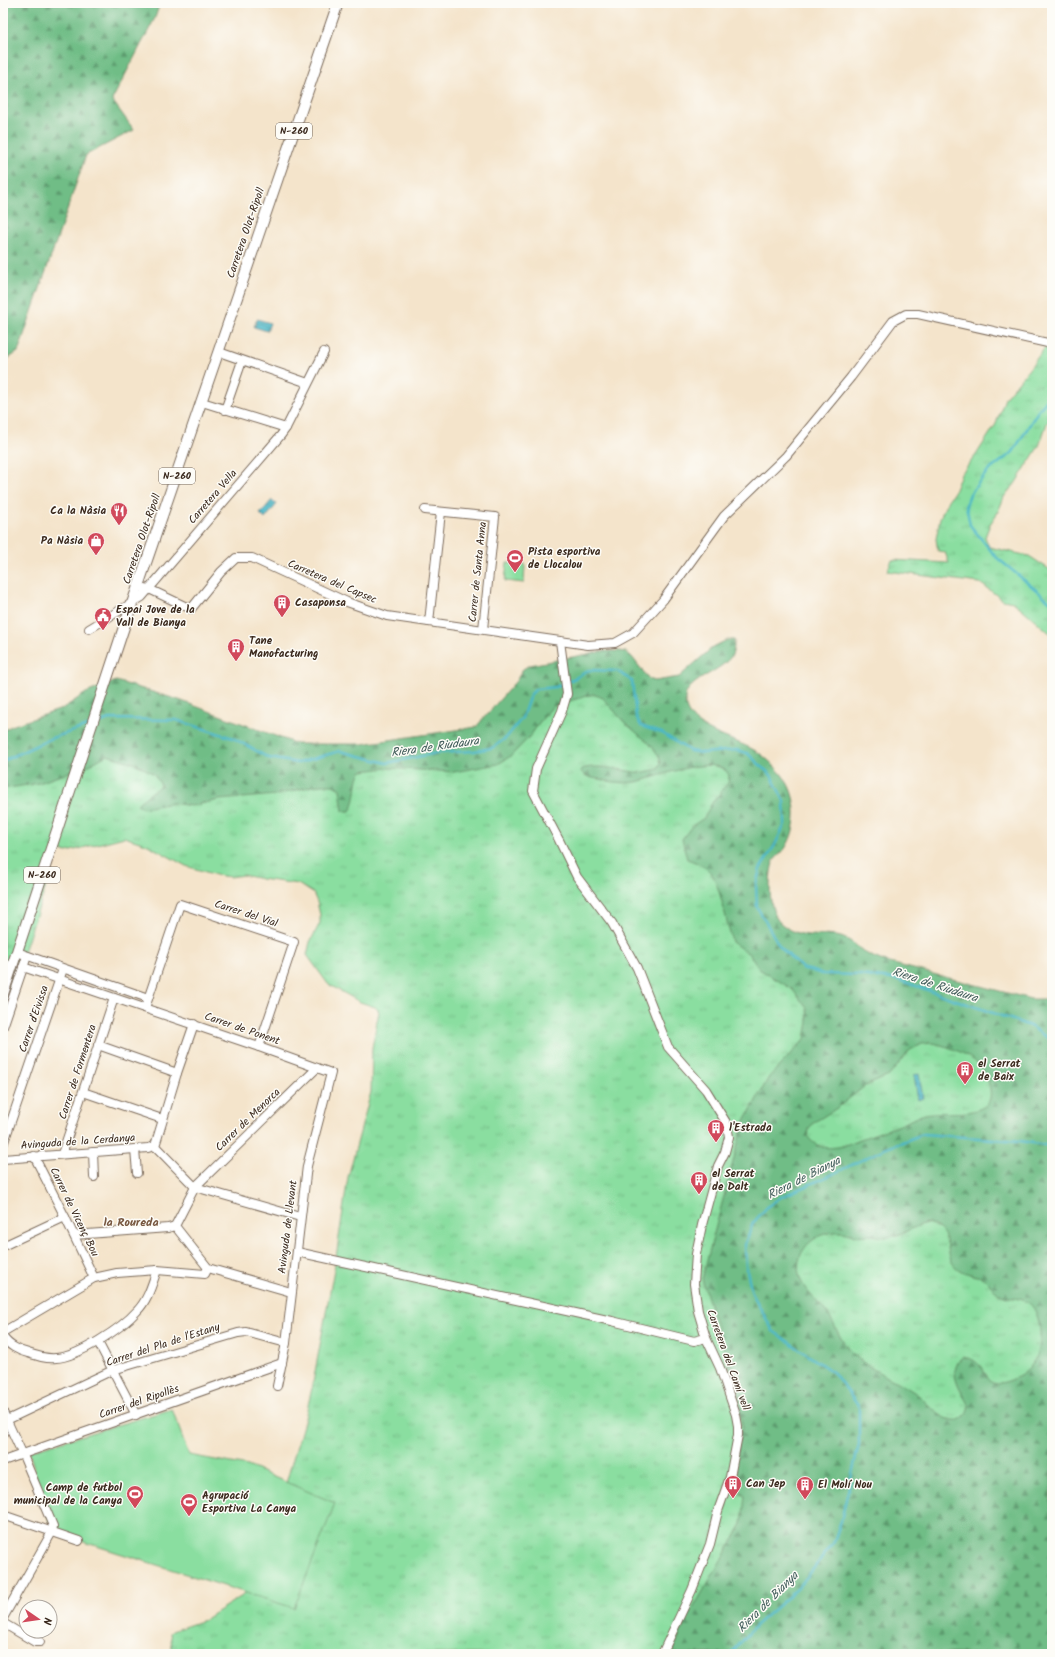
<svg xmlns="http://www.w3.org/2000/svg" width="1055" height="1657" viewBox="0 0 1055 1657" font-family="Kalam,sans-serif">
  <defs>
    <pattern id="grass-tufts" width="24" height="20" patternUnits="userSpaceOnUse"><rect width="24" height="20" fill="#8adea0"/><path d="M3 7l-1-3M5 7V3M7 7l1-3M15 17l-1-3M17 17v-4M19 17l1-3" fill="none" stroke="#78bf89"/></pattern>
    <pattern id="forest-firs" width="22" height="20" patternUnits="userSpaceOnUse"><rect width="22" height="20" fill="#6fbd86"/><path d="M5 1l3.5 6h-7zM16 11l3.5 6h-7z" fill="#5c9a6d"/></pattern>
    <pattern id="water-waves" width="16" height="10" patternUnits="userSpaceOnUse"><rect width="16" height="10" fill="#4cb8c8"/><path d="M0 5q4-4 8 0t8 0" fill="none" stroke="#4096a2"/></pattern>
  </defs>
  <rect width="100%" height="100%" fill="#fdfcf7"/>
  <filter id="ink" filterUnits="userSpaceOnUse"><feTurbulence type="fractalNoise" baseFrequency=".025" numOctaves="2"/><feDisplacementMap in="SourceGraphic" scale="8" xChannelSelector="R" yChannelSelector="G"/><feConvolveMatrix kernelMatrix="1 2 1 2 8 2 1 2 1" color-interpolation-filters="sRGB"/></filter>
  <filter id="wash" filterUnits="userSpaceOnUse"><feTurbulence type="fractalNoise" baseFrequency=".012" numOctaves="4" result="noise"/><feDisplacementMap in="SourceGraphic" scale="16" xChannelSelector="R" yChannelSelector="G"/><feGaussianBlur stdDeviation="0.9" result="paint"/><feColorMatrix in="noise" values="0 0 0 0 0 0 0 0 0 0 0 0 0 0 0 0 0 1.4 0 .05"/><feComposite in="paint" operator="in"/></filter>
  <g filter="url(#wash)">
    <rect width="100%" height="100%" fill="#f4e4cb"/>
    <g fill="url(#grass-tufts)" stroke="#62845f">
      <polygon points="1052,338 1052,417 1047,423 1039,446 1032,457 1015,484 1004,497 998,512 990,524 985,537 989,547 1029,556 1052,571 1052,635 1021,608 1013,602 1003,600 980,583 887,571 892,560 949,563 945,552 938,551 936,539 940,518 948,500 954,492 961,474 976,455 996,424 1005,398 1029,369"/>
      <polygon points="565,675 729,751 751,918 1034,1028 1052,1654 173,1654 170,1633 172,1631 204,1620 213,1614 242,1596 259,1576 305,1418 312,1388 335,1264 348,1177 371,1092 372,1048 379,1011 375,1007 360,1002 328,984 307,955 310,942 320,923 320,915 317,902 313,893 298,884 261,879 243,875 230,877 216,875 186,866 146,844 124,837 67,852 54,850 57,853 3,1015 3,749 235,739 423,758"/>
    </g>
    <g fill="url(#forest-firs)" stroke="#557452" fill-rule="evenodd">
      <polygon points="3,3 160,3 155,18 112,100 134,130 86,155 18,352 3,362"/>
      <path d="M727,640H734C734,645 734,651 732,655C722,673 682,680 685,702C688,730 734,738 754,750C765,756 775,766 783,776C798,796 799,826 786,847C783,853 775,857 773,863C768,879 768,916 783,925C788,929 796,933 802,934C816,937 831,933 844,938C852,941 858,947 864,952C870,956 878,959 886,962L1031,999H1052V1654H672L684,1624L742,1524L745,1495L731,1489L742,1426L739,1399L702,1279L743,1124L769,1077L805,1039L808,1022L807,1008L792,989L759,969L749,954L732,942C728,927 719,883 711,873C705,866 696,862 687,859L682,839L692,826L704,818L712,803L728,783L729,775C717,751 655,779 636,782C623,784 611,782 599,779C592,778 584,777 580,770C592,763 621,770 634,772C641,773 650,771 657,769L661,763L659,756L650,744L624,722L603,698L593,694L553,706L539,723L531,735L511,756L498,764L454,772L387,768L362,771C354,778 359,799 350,811H343L340,789L333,785H317L276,795L219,800L191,806L173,803L143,808L137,805L139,802L161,785L154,774L136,764L107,755L89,765L39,783L3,789V731L11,726L62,709L86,693L116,681L179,700L297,744H362L476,727L516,681L523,669L530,665L604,651H620L626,652L632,657L649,679L655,681L679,677L713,647ZM933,1043C951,1047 974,1055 984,1072C989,1081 995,1099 985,1106C968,1117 943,1110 925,1114C916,1116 908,1122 900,1125C881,1132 861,1138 843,1146C829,1149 817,1149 808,1137L809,1129L813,1123L837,1108L865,1086L889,1076L910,1050L922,1044ZM926,1223C957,1230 941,1257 958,1269C966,1275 978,1274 986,1280C992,1285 994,1292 1001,1295C1010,1299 1022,1297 1030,1304C1041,1314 1042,1339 1038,1353C1036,1359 1029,1368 1024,1373C1021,1376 1015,1378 1011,1380C986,1390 989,1372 976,1362C972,1358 966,1358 962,1357C947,1373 960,1389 969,1406C967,1413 963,1422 953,1420C938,1418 928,1403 917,1394C895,1379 870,1371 851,1352C840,1341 836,1325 827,1313C813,1295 792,1283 800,1257C806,1240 824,1231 841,1232C846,1232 851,1235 856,1235C861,1236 866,1235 871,1235C876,1235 881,1237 886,1237C899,1237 913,1227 926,1223Z"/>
    </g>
    <g fill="#8adea0" stroke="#62845f">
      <polygon points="507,563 525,564 524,583 505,581"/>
      <polygon points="172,1409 189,1455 248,1466 335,1503 294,1608 52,1532 29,1451"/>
    </g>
    <g fill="url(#water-waves)" stroke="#447173">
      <polygon points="257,319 270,323 267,331 254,327"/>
      <polygon points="272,500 277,504 265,519 260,514"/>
      <polygon points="919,1074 923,1098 918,1100 914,1075"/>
    </g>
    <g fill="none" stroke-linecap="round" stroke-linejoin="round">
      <g stroke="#4cb8c8" stroke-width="2.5">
        <polyline points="1052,394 1038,411 1013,452 987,472 970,494 966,505 970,525 996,557 1052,603"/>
        <polyline points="96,724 109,719 176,720 233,738 269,758 298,763 340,751 387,763 437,753 474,751 492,748 506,738 522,718 530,695 536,689 556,687 577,677 589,670 617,671 632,681 636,716 641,726 662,733 690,751 703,753 737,750 747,753 771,775 784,801 785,824 775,845 760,869 756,885 757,907 780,947 802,968 823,974 860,975 899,980 1030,1026 1052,1041"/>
        <polyline points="3,761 52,738 88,726"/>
        <polyline points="731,1654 756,1625 798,1588 833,1544 841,1521 859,1444 859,1407 834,1373 773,1331 752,1293 746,1266 745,1244 753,1223 768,1206 781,1197 833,1174 884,1149 923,1134 1020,1141 1052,1146"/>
      </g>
    </g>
  </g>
  <g filter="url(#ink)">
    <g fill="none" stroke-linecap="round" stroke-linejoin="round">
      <defs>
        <g id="minor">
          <polyline points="219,352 308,383"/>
          <polyline points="202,402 286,428"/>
          <polyline points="225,410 242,361"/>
          <polyline points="425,510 495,517 483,629"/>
          <polyline points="138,587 149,589 191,609 221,572 236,558 252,558 347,602 387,616 588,645 615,643 633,633 663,600 724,516 786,456 851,377 893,321 906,314 918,314 1052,344"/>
          <polyline points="429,622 441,512"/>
          <polyline points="89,629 142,597 281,435 286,428 324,352"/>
          <polyline points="560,641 567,694 562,711 536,769 533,791 559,840 577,877 612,923 637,968 668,1047 706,1090 727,1124 729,1137 725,1152 718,1166 702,1225 696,1254 694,1284 698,1311 706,1338 720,1368 736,1415 738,1426 738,1435 730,1477 718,1511 710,1544 692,1590 662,1654"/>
          <polyline points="17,952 148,998"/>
          <polyline points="23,967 259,1047 331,1073 307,1166 286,1343 277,1386"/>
          <polyline points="145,1008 180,904 294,942 259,1047"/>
          <polyline points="194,1024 177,1073 155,1146 195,1187 300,1217"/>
          <polyline points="3,1027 27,956"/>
          <polyline points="98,1045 177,1073"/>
          <polyline points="83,1092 162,1119"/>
          <polyline points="3,1145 63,969"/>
          <polyline points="135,1149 137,1173"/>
          <polyline points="93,1152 94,1177"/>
          <polyline points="62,1154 114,998"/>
          <polyline points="34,1156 65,1217 94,1278"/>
          <polyline points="3,1159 148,1148 155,1146"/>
          <polyline points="74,1235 168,1228 175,1226"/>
          <polyline points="3,1246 65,1217"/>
          <polyline points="297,1252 612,1321 694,1341 706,1338"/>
          <polyline points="208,1268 175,1226 195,1187 317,1068"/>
          <polyline points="3,1332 94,1278 117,1273 157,1270 205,1274 208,1268 291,1292"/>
          <path d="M3,1337C8,1345 19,1351 28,1353C37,1356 46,1359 56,1358C78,1357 122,1328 137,1311C148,1300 152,1284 157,1270"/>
          <polyline points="98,1342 136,1415"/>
          <polyline points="3,1412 22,1453 53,1526 52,1532 3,1618"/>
          <polyline points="7,1420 113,1370 238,1333 246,1332 286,1343"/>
          <polyline points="3,1461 282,1363"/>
          <polyline points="3,1515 79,1541"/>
          <polyline points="3,1623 35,1642 40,1642"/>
        </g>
        <polyline id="major" points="3,994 124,627 338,3"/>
      </defs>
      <use href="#minor" stroke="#7c6b5b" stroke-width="10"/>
      <use href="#major" stroke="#7c6b5b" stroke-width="12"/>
      <use href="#minor" stroke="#fff" stroke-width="8"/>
      <use href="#major" stroke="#fff" stroke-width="10"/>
    </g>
  </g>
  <defs>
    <symbol id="restaurant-pin" viewBox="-11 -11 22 30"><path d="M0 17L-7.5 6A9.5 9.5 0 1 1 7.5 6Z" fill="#d1495b" stroke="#fdfcf7"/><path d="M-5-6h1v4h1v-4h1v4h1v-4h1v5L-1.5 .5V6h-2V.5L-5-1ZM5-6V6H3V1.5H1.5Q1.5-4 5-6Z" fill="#fff"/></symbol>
    <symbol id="shop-pin" viewBox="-11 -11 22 30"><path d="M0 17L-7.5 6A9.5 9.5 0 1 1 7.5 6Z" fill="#d1495b" stroke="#fdfcf7"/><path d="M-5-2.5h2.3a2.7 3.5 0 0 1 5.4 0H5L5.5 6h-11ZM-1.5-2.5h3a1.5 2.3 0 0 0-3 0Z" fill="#fff"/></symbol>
    <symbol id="stadium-pin" viewBox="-11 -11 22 30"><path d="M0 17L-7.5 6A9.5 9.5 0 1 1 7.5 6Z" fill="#d1495b" stroke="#fdfcf7"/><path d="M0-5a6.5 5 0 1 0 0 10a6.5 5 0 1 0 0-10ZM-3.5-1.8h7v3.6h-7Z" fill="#fff"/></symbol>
    <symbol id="building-pin" viewBox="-11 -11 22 30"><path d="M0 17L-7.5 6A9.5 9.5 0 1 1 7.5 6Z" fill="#d1495b" stroke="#fdfcf7"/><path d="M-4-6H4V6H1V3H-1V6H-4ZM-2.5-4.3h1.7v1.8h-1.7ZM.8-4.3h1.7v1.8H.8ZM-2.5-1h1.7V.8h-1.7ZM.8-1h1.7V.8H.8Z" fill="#fff"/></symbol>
    <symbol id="civic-pin" viewBox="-11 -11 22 30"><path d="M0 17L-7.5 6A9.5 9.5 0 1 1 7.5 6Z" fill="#d1495b" stroke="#fdfcf7"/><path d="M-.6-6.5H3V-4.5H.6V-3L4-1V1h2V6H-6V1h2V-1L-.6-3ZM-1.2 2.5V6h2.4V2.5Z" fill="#fff"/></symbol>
  </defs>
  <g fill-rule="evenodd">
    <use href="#restaurant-pin" x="109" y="501" width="20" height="27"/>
    <use href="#shop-pin" x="86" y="531" width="20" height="27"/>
    <use href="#stadium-pin" x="505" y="548" width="20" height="27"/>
    <use href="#building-pin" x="272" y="593" width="20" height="27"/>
    <use href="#civic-pin" x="93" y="606" width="20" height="27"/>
    <use href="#building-pin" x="226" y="637" width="20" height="27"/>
    <use href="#building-pin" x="955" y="1060" width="20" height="27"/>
    <use href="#building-pin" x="706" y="1118" width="20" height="27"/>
    <use href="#building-pin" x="689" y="1170" width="20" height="27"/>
    <use href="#building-pin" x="723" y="1474" width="20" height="27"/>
    <use href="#building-pin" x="795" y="1475" width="20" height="27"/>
    <use href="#stadium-pin" x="125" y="1484" width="20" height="27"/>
    <use href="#stadium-pin" x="179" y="1492" width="20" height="27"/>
  </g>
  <g text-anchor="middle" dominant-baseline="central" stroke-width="3" stroke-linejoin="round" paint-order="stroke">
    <g fill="#fdfcf7" stroke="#75695f" stroke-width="1">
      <rect x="276" y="123" width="36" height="16" rx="3"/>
      <rect x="159" y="468" width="36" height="16" rx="3"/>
      <rect x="24" y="867" width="36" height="16" rx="3"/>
    </g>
    <g font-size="10" font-weight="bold" fill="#3b2a1e">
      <text x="294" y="131">N-260</text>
      <text x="177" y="476">N-260</text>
      <text x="42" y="875">N-260</text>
    </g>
    <g font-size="11" fill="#3b2a1e" stroke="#fdfcf7">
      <text transform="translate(246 233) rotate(-71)">Carretera Olot-Ripoll</text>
      <text transform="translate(213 497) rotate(-49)">Carretera Vella</text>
      <text transform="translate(142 539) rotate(-71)">Carretera Olot-Ripoll</text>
      <text transform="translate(478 572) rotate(-84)">Carrer de Santa Anna</text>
      <text transform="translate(332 582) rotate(23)">Carretera del Capsec</text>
      <text transform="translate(246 914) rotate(18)">Carrer del Vial</text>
      <text transform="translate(34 1019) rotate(-71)">Carrer d'Eivissa</text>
      <text transform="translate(242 1029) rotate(19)">Carrer de Ponent</text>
      <text transform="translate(78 1072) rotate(-72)">Carrer de Formentera</text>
      <text transform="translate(248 1120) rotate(-44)">Carrer de Menorca</text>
      <text transform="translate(78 1142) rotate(-4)">Avinguda de la Cerdanya</text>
      <text transform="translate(74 1212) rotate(64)">Carrer de Vicenç Bou</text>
      <text transform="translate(288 1227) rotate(-83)">Avinguda de Llevant</text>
      <text transform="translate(163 1345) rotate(-18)">Carrer del Pla de l'Estany</text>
      <text transform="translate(728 1360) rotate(70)">Carretera del Camí vell</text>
      <text transform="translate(139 1402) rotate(-19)">Carrer del Ripollès</text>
    </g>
    <g font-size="11" font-weight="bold" fill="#3b2a1e" stroke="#fdfcf7" text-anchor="start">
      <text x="106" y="511" text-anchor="end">Ca la Nàsia</text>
      <text x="83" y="541" text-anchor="end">Pa Nàsia</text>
      <text x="528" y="552">Pista esportiva<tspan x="528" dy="13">de Llocalou</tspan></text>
      <text x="295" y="603">Casaponsa</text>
      <text x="116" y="610">Espai Jove de la<tspan x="116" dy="13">Vall de Bianya</tspan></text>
      <text x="249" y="641">Tane<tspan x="249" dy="13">Manofacturing</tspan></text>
      <text x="978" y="1064">el Serrat<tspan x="978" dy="13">de Baix</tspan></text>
      <text x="729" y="1128">l'Estrada</text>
      <text x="712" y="1174">el Serrat<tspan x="712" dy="13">de Dalt</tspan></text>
      <text x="746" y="1484">Can Jep</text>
      <text x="818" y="1485">El Molí Nou</text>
      <text x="122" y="1488" text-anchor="end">Camp de futbol<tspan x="122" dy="13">municipal de la Canya</tspan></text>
      <text x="202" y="1496">Agrupació<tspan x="202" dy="13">Esportiva La Canya</tspan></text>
    </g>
    <g font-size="12" font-style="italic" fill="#415c5a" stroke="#fdfcf7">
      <text transform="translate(435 747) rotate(-8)">Riera de Riudaura</text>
      <text transform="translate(935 985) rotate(18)">Riera de Riudaura</text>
      <text transform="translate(804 1178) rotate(-27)">Riera de Bianya</text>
      <text transform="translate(768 1602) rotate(-45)">Riera de Bianya</text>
    </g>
    <g font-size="12" font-weight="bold" fill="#785841" stroke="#fdfcf7">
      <text x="131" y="1222">la Roureda</text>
    </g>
  </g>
  <rect width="1055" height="1657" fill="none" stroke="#fdfcf7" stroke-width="16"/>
  <g transform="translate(38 1619) rotate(103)"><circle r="19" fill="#fdfcf7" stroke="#afa8a0"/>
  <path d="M0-3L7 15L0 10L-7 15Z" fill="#d1495b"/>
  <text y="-6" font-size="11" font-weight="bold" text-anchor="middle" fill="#3b2a1e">N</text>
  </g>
</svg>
